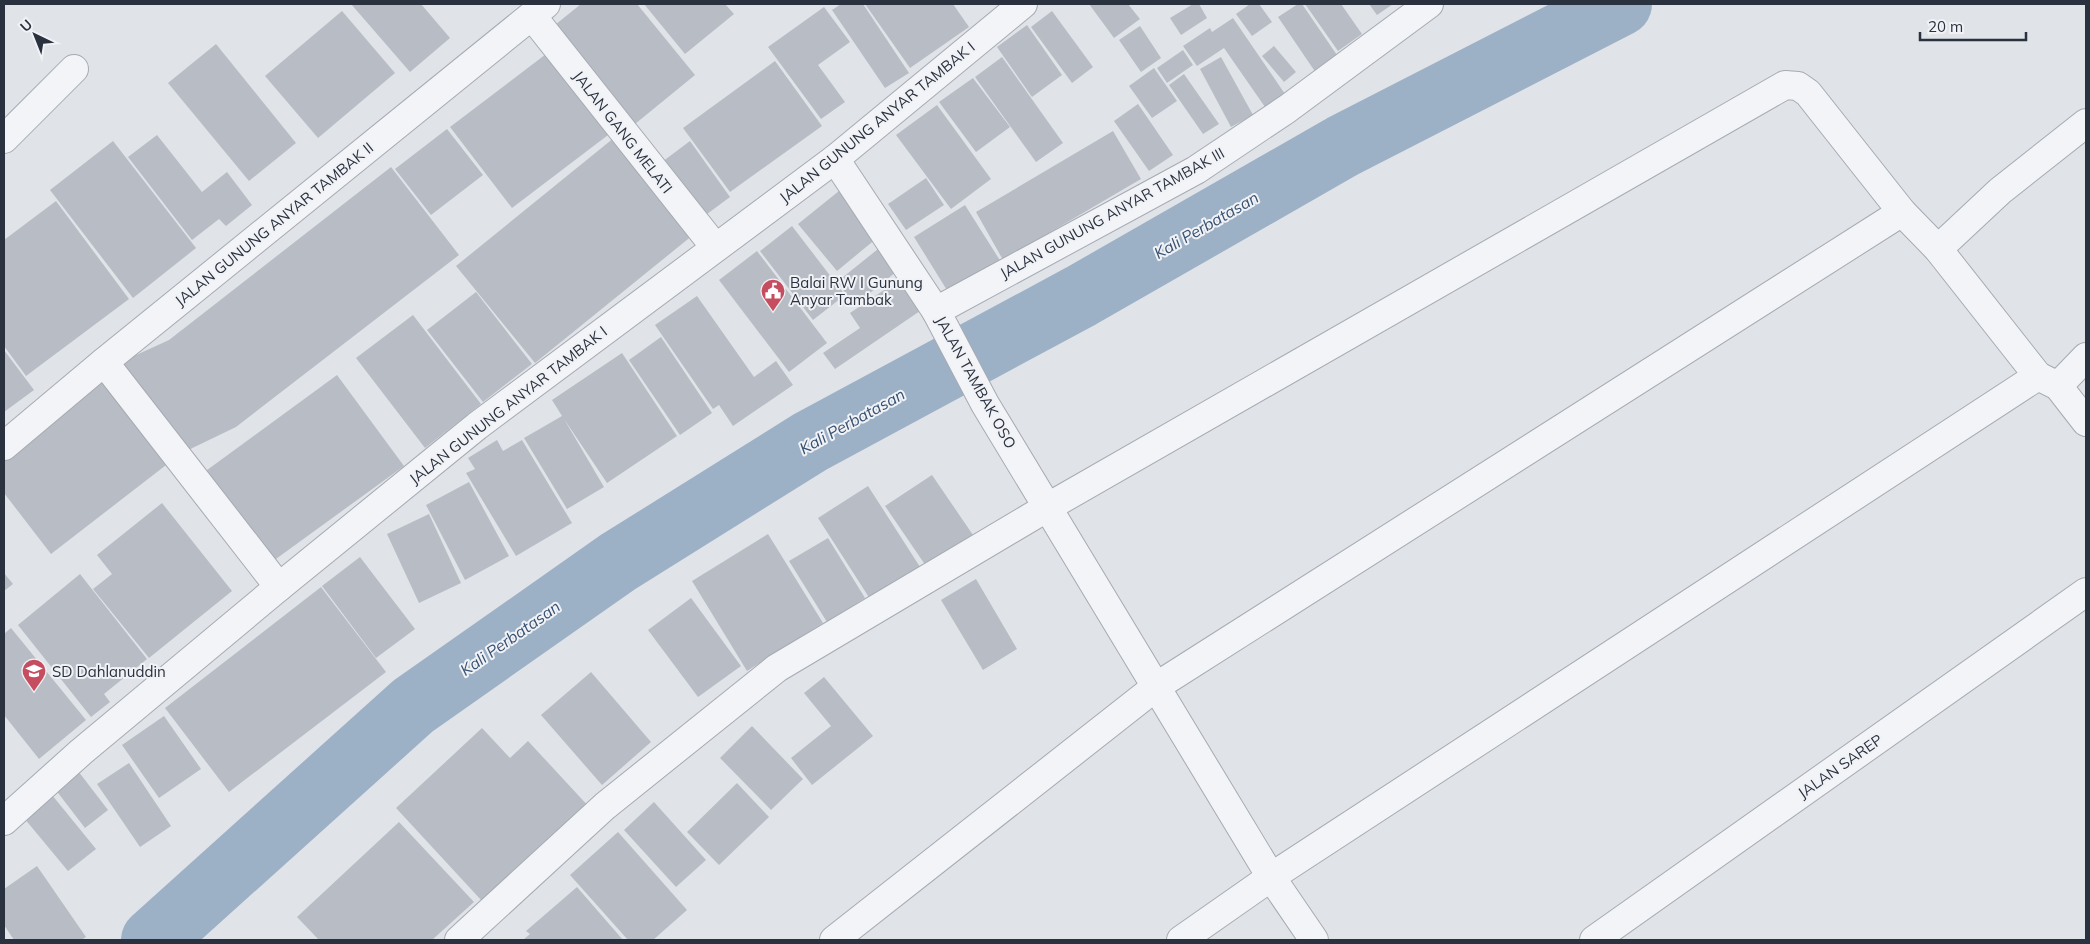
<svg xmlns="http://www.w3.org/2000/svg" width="2090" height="944" viewBox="0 0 2090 944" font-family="Mulish,sans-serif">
  <rect width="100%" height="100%" fill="#e0e3e8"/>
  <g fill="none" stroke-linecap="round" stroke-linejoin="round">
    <polyline stroke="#9db1c6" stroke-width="64" points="153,940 413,706 618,562 810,442 1081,296 1343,146 1620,4"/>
  </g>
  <g fill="#b8bdc5">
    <polygon points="351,4 421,4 450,38 410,72"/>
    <polygon points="581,4 637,4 695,75 635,124 555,25"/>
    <polygon points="644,4 725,4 734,14 685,54"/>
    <polygon points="841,4 863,4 909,73 885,88 832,10"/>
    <polygon points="865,4 953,4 969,27 910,68"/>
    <polygon points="1089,4 1128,4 1140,19 1114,38"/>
    <polygon points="1193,4 1199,4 1207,18 1181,35 1170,18"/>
    <polygon points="1250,4 1259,4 1272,22 1252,36 1236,14"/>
    <polygon points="1298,4 1302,4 1339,58 1316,73 1278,17"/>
    <polygon points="1305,4 1341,4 1362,34 1338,51"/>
    <polygon points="1369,4 1393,4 1377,15"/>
    <polygon points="824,7 850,42 818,65 845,102 821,119 768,47"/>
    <polygon points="342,11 395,73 318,138 265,76"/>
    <polygon points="1052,11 1093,67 1072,83 1031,27"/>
    <polygon points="1233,18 1285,94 1265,107 1224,48 1197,66 1183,46 1210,28 1212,32"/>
    <polygon points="1027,25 1062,75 1032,97 997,47"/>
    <polygon points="1140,26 1161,58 1141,72 1119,40"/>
    <polygon points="216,44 296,143 249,181 168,83"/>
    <polygon points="1274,46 1296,72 1284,82 1262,56"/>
    <polygon points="1183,50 1193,65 1167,83 1157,68"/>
    <polygon points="550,51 612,132 512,208 450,127"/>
    <polygon points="1002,57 1063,143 1036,162 975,77"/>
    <polygon points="1221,57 1253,115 1231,127 1200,69"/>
    <polygon points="775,61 822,126 730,192 683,128"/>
    <polygon points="1154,68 1177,101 1152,118 1129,86"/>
    <polygon points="1184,74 1219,124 1203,134 1169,85"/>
    <polygon points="973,78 1010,127 976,152 939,102"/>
    <polygon points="1138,104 1173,155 1149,171 1114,121"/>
    <polygon points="937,105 991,179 951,209 896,135"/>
    <polygon points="447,129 483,175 431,215 395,169"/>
    <polygon points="1113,131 1141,179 1003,260 976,212"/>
    <polygon points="157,135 202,192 227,172 252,205 226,226 219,219 192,240 128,157"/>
    <polygon points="615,137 693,235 535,363 456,266"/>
    <polygon points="113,141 196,248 133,298 50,190"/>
    <polygon points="690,141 730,197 703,217 662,162"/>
    <polygon points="391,167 459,255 236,427 180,454 112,366 169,340"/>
    <polygon points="926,178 944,205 906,230 888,204"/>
    <polygon points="839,191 877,238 837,271 798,224"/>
    <polygon points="56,201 129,299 26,376 4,346 4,240"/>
    <polygon points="965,205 1001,262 950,295 914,237"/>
    <polygon points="792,226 845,295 813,320 760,251"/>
    <polygon points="878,249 896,272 855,305 837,282"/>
    <polygon points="757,251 827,343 789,372 719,280"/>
    <polygon points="899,280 920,311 835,369 823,353 860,328 850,313"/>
    <polygon points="476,292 532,364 483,402 427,330"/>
    <polygon points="697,296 754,377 776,361 793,385 733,426 719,405 713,409 655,325"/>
    <polygon points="413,315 481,404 425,448 356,358"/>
    <polygon points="661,337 712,413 680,435 629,360"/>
    <polygon points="4,350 34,390 4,412"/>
    <polygon points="622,353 677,436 607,483 564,419 604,487 567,509 524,438 562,416 552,400"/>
    <polygon points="102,375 170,462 51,554 4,493 4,450"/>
    <polygon points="337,375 404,466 269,564 203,473"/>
    <polygon points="497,440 503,451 522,440 572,523 516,556 466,473 475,469 468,458"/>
    <polygon points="932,475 973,535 926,566 885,506"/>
    <polygon points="469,482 509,556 465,580 426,505"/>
    <polygon points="868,486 922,570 872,602 818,518"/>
    <polygon points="162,503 232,591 149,658 93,589 112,574 97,555"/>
    <polygon points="429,514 461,583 419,603 387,534"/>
    <polygon points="768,534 823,623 747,671 692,581"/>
    <polygon points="828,538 865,598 827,622 789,561"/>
    <polygon points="360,557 415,629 376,658 322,586"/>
    <polygon points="4,573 13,584 4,591"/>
    <polygon points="80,574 147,659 104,694 110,702 91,717 18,625"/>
    <polygon points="976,579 1017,649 983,670 941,600"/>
    <polygon points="321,587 386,672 229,792 165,708"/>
    <polygon points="691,598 741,666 698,697 648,630"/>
    <polygon points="11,628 86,720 39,759 4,715 4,634"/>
    <polygon points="591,672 651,742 602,785 541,715"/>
    <polygon points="824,677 873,736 812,785 791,758 831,726 804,693"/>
    <polygon points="164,716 201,769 159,798 122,745"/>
    <polygon points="752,726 803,779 771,810 720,758"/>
    <polygon points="482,728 510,758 528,741 591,809 482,901 396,808"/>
    <polygon points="129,763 171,826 140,847 97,784"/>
    <polygon points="75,767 108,810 85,828 52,785"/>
    <polygon points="737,783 769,817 719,865 687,832"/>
    <polygon points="52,795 96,849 68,871 24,818"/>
    <polygon points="654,802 706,860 676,887 624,830"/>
    <polygon points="399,822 474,902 432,940 319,940 297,917"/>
    <polygon points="618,832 687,910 653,940 628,940 570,875"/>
    <polygon points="37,866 86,937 81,940 14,940 4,925 4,889"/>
    <polygon points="577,887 623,940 523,940 530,934 526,931"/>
  </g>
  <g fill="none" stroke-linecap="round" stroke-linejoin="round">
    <defs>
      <g id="street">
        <polyline points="532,16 715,247"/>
        <polyline points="4,139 74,69"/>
        <polyline points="835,159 936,311 985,404 1271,877 1314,940"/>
        <polyline points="1938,249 2000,191 2086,123"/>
        <polyline points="936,311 1196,170 1287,109 1429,4"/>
        <polyline points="104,362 279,587"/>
        <polyline points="2058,386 2086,357"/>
        <polyline points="4,446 104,362 546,4"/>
        <polyline points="4,821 81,752 279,587 477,426 835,159 1023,4"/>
        <polyline points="459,940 605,806 777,668 1048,507 1785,85 1798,86 1808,93 1902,212 1938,249 2038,376 2058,386 2086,422"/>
        <polyline points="834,940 1157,686 1902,212"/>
        <polyline points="1181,940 1271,877 2038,376"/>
        <polyline points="1594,940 2086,592"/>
      </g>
    </defs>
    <use href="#street" stroke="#a6aab2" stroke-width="30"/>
    <use href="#street" stroke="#f3f4f7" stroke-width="28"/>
  </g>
  <defs>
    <symbol id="civic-pin" viewBox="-11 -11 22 30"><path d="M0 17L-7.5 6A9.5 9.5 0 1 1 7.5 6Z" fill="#c64d5f" stroke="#f0f2f6"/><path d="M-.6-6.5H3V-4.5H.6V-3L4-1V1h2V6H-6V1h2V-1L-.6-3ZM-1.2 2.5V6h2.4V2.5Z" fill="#fff"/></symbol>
    <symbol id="school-pin" viewBox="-11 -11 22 30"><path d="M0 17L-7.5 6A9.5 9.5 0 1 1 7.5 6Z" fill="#c64d5f" stroke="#f0f2f6"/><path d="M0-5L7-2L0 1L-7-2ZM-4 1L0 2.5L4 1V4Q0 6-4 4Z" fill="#fff"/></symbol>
  </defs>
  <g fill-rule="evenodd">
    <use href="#civic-pin" x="759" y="277" width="28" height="38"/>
    <use href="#school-pin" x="20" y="657" width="28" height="38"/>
  </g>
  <g text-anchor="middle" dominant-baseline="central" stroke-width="4" stroke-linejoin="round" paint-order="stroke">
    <g font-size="15" fill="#2a313f" stroke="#f0f2f6">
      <text transform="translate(877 122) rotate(-39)">JALAN GUNUNG ANYAR TAMBAK I</text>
      <text transform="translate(623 132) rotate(52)">JALAN GANG MELATI</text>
      <text transform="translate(1112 213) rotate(-29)">JALAN GUNUNG ANYAR TAMBAK III</text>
      <text transform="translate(274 224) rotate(-39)">JALAN GUNUNG ANYAR TAMBAK II</text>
      <text transform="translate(976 382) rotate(61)">JALAN TAMBAK OSO</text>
      <text transform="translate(508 405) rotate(-38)">JALAN GUNUNG ANYAR TAMBAK I</text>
      <text transform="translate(1840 766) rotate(-35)">JALAN SAREP</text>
    </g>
    <g font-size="15" fill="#2a313f" stroke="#f0f2f6" text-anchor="start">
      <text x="790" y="282">Balai RW I Gunung<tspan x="790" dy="17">Anyar Tambak</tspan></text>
      <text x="52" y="671">SD Dahlanuddin</text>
    </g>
    <g font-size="16" font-style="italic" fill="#365070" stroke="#f0f2f6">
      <text transform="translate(1206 225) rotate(-30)">Kali Perbatasan</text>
      <text transform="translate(852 421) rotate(-29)">Kali Perbatasan</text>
      <text transform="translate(510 638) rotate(-35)">Kali Perbatasan</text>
    </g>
  </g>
  <rect width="2090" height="944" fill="none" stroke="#2a313f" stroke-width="10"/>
  <g transform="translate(35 35) rotate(317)" stroke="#f0f2f6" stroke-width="4" paint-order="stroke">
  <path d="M0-4L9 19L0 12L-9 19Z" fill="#2a313f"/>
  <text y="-8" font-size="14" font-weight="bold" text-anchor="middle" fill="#2a313f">U</text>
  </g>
  <path d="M1920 32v8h106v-8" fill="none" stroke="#2a313f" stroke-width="2.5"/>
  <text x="1928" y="32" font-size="15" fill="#2a313f" stroke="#f0f2f6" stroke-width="4" paint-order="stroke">20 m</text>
</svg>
